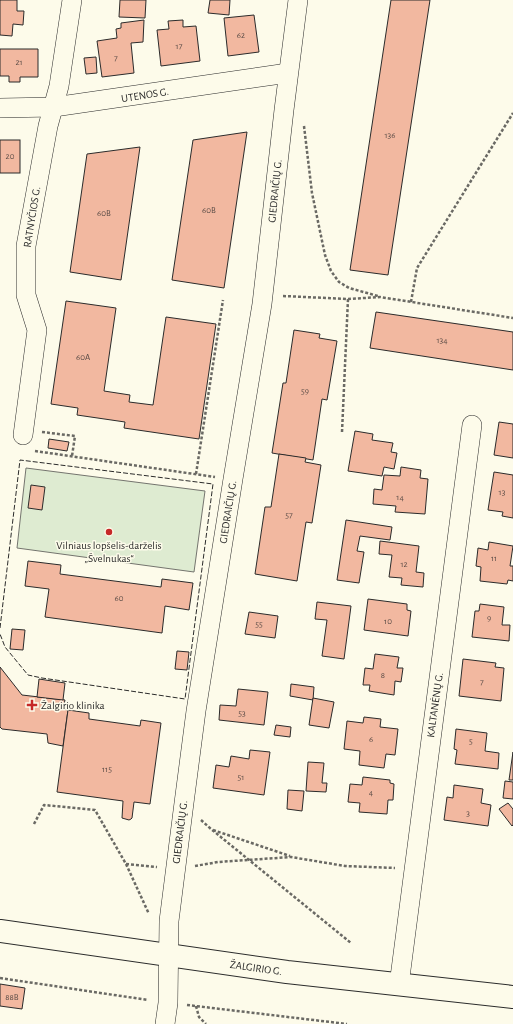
<svg xmlns="http://www.w3.org/2000/svg" width="513" height="1024" viewBox="0 0 513 1024" font-family="'Alegreya Sans',sans-serif">
  <rect width="100%" height="100%" fill="#fdfbea"/>
  <polygon fill="#deebd1" stroke="#74746e" points="26,468 205,491 194,572 17,548"/>
  <g fill="#f2b8a0" stroke="#2b2b2b">
    <polygon points="0,0 17,0 17,11 24,11 23,25 13,24 12,36 0,35"/>
    <polygon points="120,0 146,0 145,18 119,17"/>
    <polygon points="210,0 230,0 229,15 208,13"/>
    <polygon points="391,0 430,0 388,275 350,270"/>
    <polygon points="254,15 259,52 228,56 224,18"/>
    <polygon points="144,20 143,42 131,43 134,73 102,77 97,41 117,38 116,29 121,28 121,23"/>
    <polygon points="183,20 183,27 196,26 200,61 161,66 157,30 169,29 168,21"/>
    <polygon points="0,49 38,49 38,77 20,77 20,82 9,82 9,76 0,76"/>
    <polygon points="96,57 97,73 86,74 84,58"/>
    <polygon points="247,132 224,288 172,280 193,140"/>
    <rect x="0" y="140" width="20" height="33"/>
    <polygon points="140,147 121,280 70,272 87,154"/>
    <polygon points="66,301 116,308 104,391 130,395 129,402 153,405 166,317 216,324 199,439 124,428 125,422 77,415 78,408 51,404"/>
    <polygon points="376,312 513,332 513,370 370,348"/>
    <polygon points="294,330 320,334 319,338 337,341 327,400 322,399 313,460 272,453 283,383 286,383"/>
    <polygon points="499,422 513,424 513,458 494,455"/>
    <polygon points="355,431 373,434 372,440 393,443 391,452 397,453 394,469 384,467 382,476 348,471"/>
    <polygon points="49,439 69,442 67,451 48,448"/>
    <polygon points="279,454 306,458 305,462 321,465 312,523 306,522 297,581 255,574 265,507 271,507"/>
    <polygon points="401,467 421,470 420,478 428,479 425,514 395,512 396,506 373,504 374,489 382,490 384,475 400,476"/>
    <polygon points="494,472 513,475 513,518 502,516 503,512 488,510"/>
    <polygon points="31,485 45,487 42,510 28,508"/>
    <polygon points="346,520 392,527 390,540 360,536 357,551 364,552 359,583 337,580"/>
    <polygon points="380,541 419,546 416,572 424,573 423,587 401,585 402,578 389,577 392,555 379,554"/>
    <polygon points="489,542 513,546 510,566 513,566 513,581 508,580 507,584 480,581 481,567 476,566 478,548 488,550"/>
    <polygon points="28,561 61,565 60,574 161,587 162,579 193,583 189,610 165,606 162,633 45,617 49,589 25,586"/>
    <polygon points="368,599 407,604 407,610 411,611 408,636 364,630"/>
    <polygon points="317,602 351,606 344,659 322,656 327,620 315,619"/>
    <polygon points="480,604 504,607 502,625 510,625 509,641 472,637 475,611 479,611"/>
    <polygon points="249,612 278,616 275,638 245,634"/>
    <polygon points="12,629 25,630 23,650 10,649"/>
    <polygon points="177,651 189,652 187,670 175,669"/>
    <polygon points="375,654 399,657 397,668 403,668 401,682 395,681 394,695 369,691 370,685 363,685 365,668 373,669"/>
    <polygon points="463,659 496,663 495,667 504,668 501,701 459,696"/>
    <polygon points="0,667 22,695 65,700 63,709 68,710 63,746 48,743 47,734 2,729 0,727"/>
    <polygon points="39,679 65,683 63,700 37,697"/>
    <polygon points="291,684 314,687 313,700 290,696"/>
    <polygon points="238,689 268,692 264,725 219,720 220,705 236,706"/>
    <polygon points="313,698 334,702 329,728 309,725"/>
    <polygon points="68,710 89,713 89,719 140,726 141,720 161,723 150,804 134,802 132,818 131,819 129,820 122,818 123,801 57,792"/>
    <polygon points="364,717 381,719 380,727 398,729 395,755 386,754 384,768 359,765 360,751 344,749 347,721 363,723"/>
    <polygon points="276,725 291,727 290,737 274,735"/>
    <polygon points="456,729 487,733 485,751 499,753 498,769 455,764 457,750 454,749"/>
    <polygon points="250,750 270,752 264,795 213,788 216,765 229,767 231,756 249,759"/>
    <polygon points="513,752 513,780 509,780"/>
    <polygon points="308,762 324,763 322,783 327,783 326,792 306,791"/>
    <polygon points="363,777 390,780 390,783 394,784 393,800 388,800 387,814 359,812 360,803 348,802 350,784 362,785"/>
    <polygon points="505,781 513,782 513,799 503,798"/>
    <polygon points="454,785 483,789 481,803 491,805 488,826 444,820 447,797 453,798"/>
    <polygon points="288,790 304,791 302,811 287,809"/>
    <polygon points="508,803 513,809 513,825 512,826 499,809"/>
    <polygon points="0,984 25,988 22,1009 0,1006"/>
  </g>
  <g fill="none" stroke-linecap="round" stroke-linejoin="round">
    <defs>
      <g id="minor">
        <polyline points="0,108 54,107 288,73"/>
        <polyline points="23,435 37,330 26,295 26,246 48,126 59,86 72,0"/>
        <polyline points="399,985 472,425"/>
        <polyline points="165,1024 168,1003 169,921 184,803 196,711 233,479 262,304 284,110 298,0"/>
      </g>
      <polyline id="primary" points="0,931 287,972 513,997"/>
    </defs>
    <use href="#minor" stroke="#2b2b2b" stroke-width="20"/>
    <use href="#primary" stroke="#2b2b2b" stroke-width="24"/>
    <g stroke="#6a6964" stroke-width="2.5" stroke-dasharray="3 2" stroke-linecap="butt">
      <polyline points="304,126 312,193 325,255 331,271 339,282 349,288 378,296"/>
      <polyline points="283,296 348,299 380,297 513,318"/>
      <polyline points="411,302 417,268 513,113"/>
      <polyline points="42,432 75,436 72,456"/>
      <polyline points="342,432 348,299"/>
      <polyline points="35,451 215,477"/>
      <polyline points="196,474 223,300"/>
      <polyline points="201,820 211,829 351,943"/>
      <polyline points="34,824 44,805 95,810 126,864 149,914"/>
      <polyline points="213,830 290,856"/>
      <polyline points="126,864 157,867"/>
      <polyline points="195,866 218,862 291,857 345,866 395,868"/>
      <polyline points="0,978 148,1000"/>
      <polyline points="187,1005 347,1024"/>
      <polyline points="196,1006 199,1017 206,1024"/>
    </g>
    <use href="#minor" stroke="#fdfbea" stroke-width="19"/>
    <use href="#primary" stroke="#fdfbea" stroke-width="22"/>
    <polyline stroke="#2b2b2b" stroke-width="1" stroke-dasharray="5 2" stroke-linecap="butt" points="0,628 20,460 213,484 185,699 42,678 28,675 5,647 0,634"/>
  </g>
  <g fill="#c62828" stroke="#fdfbea" stroke-width="1.5">
    <circle cx="109" cy="532" r="4"/>
    <path d="M30 699h4v4h4v4h-4v4h-4v-4h-4v-4h4z"/>
  </g>
  <g text-anchor="middle" dominant-baseline="central" stroke-width="3" stroke-linejoin="round" paint-order="stroke">
    <g font-size="9" fill="#5d4e48">
      <text x="241" y="35">62</text>
      <text x="179" y="46">17</text>
      <text x="116" y="58">7</text>
      <text x="19" y="62">21</text>
      <text x="390" y="135">136</text>
      <text x="10" y="156">20</text>
      <text x="209" y="210">60B</text>
      <text x="104" y="213">60B</text>
      <text x="442" y="340">134</text>
      <text x="83" y="357">60A</text>
      <text x="305" y="391">59</text>
      <text x="502" y="492">13</text>
      <text x="400" y="497">14</text>
      <text x="289" y="515">57</text>
      <text x="494" y="558">11</text>
      <text x="404" y="564">12</text>
      <text x="119" y="598">60</text>
      <text x="489" y="618">9</text>
      <text x="388" y="621">10</text>
      <text x="259" y="624">55</text>
      <text x="383" y="675">8</text>
      <text x="482" y="682">7</text>
      <text x="242" y="713">53</text>
      <text x="371" y="739">6</text>
      <text x="471" y="741">5</text>
      <text x="107" y="769">115</text>
      <text x="241" y="777">51</text>
      <text x="371" y="792">4</text>
      <text x="468" y="813">3</text>
      <text x="12" y="997">88B</text>
    </g>
    <g font-size="11" fill="#2b2b2b" stroke="#fdfbea">
      <text transform="translate(145 95) rotate(-9)">UTENOS G.</text>
      <text transform="translate(275 191) rotate(-84)">GIEDRAIČIŲ G.</text>
      <text transform="translate(32 217) rotate(-81)">RATNYČIOS G.</text>
      <text transform="translate(228 512) rotate(-81)">GIEDRAIČIŲ G.</text>
      <text transform="translate(435 705) rotate(-82)">KALTANĖNŲ G.</text>
      <text transform="translate(180 832) rotate(-83)">GIEDRAIČIŲ G.</text>
      <text transform="translate(256 968) rotate(8)">ŽALGIRIO G.</text>
    </g>
    <g font-size="11" fill="#2b2b2b" stroke="#fdfbea">
      <text x="109" y="545">Vilniaus lopšelis-darželis<tspan x="109" dy="13">„Švelnukas“</tspan></text>
      <text x="41" y="705" text-anchor="start">Žalgirio klinika</text>
    </g>
  </g>
</svg>
